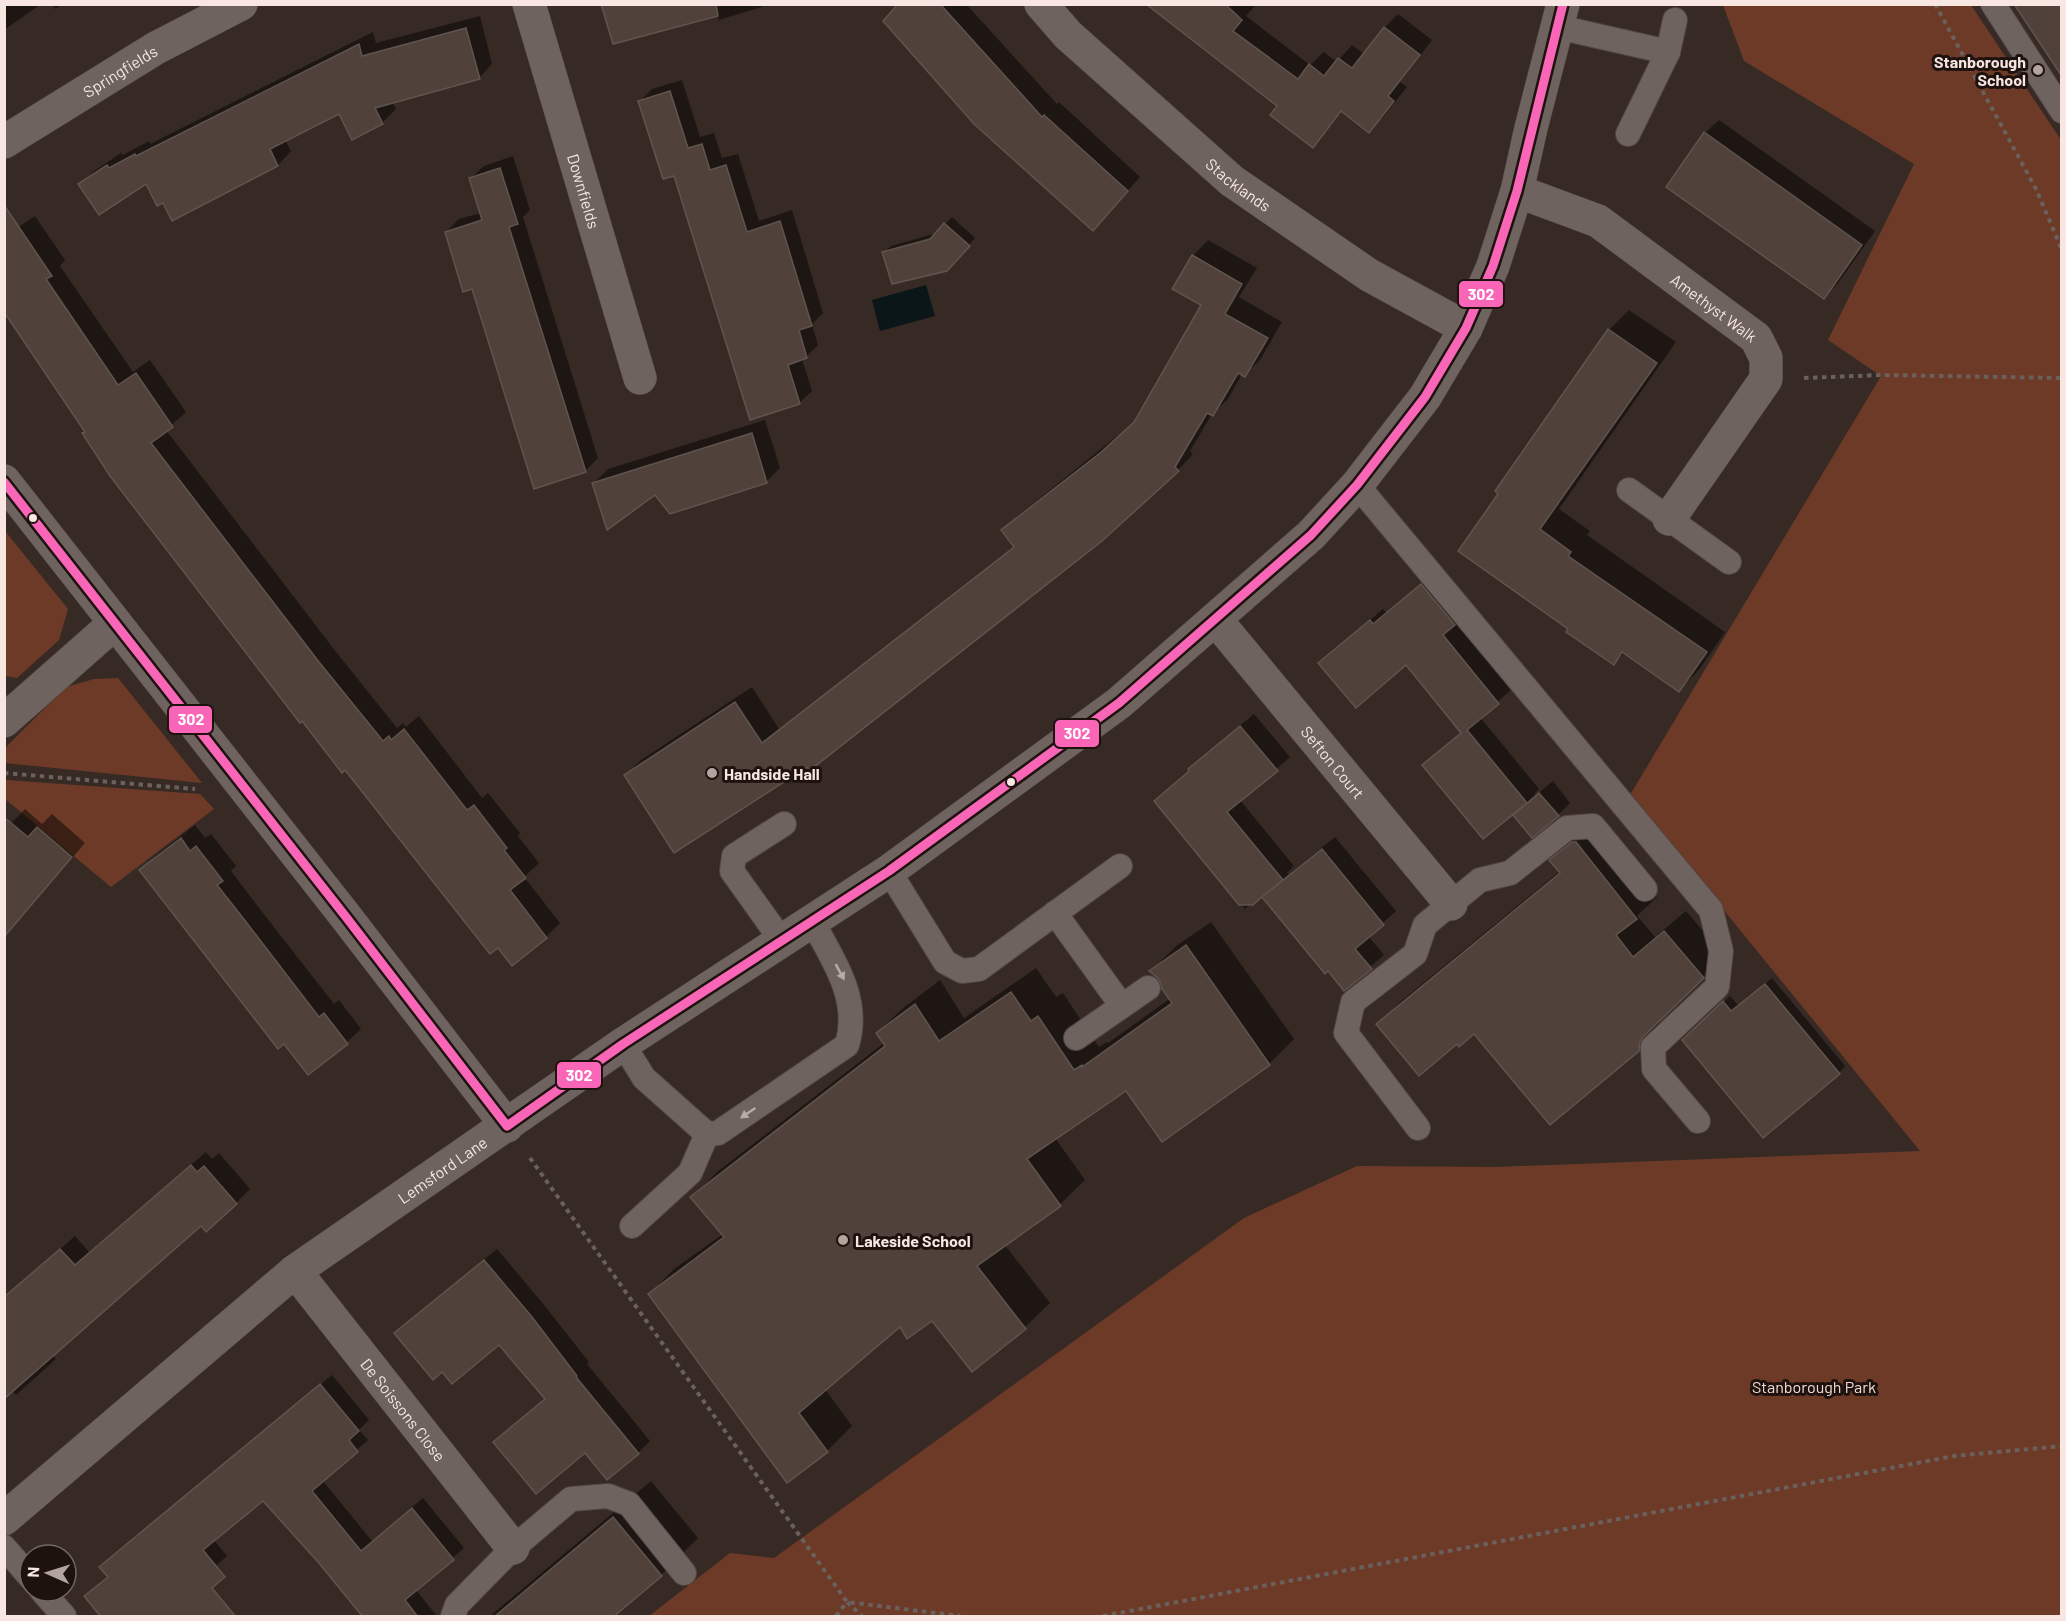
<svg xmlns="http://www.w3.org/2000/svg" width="2066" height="1621" viewBox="0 0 2066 1621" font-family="Barlow,sans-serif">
  <rect width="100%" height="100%" fill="#372a25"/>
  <g fill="#6d3a28">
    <polygon points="1723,5 1971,5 2061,140 2061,1616 649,1616 730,1553 774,1558 1244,1218 1357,1166 1496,1167 1920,1151 1630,795 1881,376 1828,340 1914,164 1744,61"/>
    <polygon points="5,531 68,609 59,640 17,678 5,676"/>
    <polygon points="118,678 202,783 5,763 5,748 66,687 94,679"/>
    <polygon points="7,780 200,794 214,809 111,887 5,799 5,781"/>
  </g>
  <polygon fill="#0a1617" points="926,285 935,316 880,331 872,300"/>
  <g fill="#0007">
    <polygon points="4,4 41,4 4,30"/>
    <polygon points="53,4 65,4 55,9"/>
    <polygon points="603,4 771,4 719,20 717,15"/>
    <polygon points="900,4 966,4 1057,104 1059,102 1140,177 1106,215"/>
    <polygon points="1149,4 1253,4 1255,6 1246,16 1310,65 1324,52 1337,62 1352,45 1364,54 1385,27 1398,14 1432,40 1400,82 1407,87 1383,117 1369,131 1343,110 1326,132 1312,146 1279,106"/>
    <polygon points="2016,4 2062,4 2062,73"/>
    <polygon points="480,16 492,64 479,78 392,102 396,109 382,123 339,112 285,140 291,151 278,165 173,219 164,201 146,182 80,184 94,171 121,153 123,155 149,141 150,144 373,32 376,43"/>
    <polygon points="682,80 700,137 714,133 722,158 738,154 759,221 792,210 823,313 812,324 818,345 806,357 802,359 812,391 799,403 675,174 640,101 652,89"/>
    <polygon points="1719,120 1875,231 1838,283 1824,297 1705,133"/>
    <polygon points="513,156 530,210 523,217 598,458 585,471 473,288 446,232 459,219 481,213 471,178 484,166"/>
    <polygon points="35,216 65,260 60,266 133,372 150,360 186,412 166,430 333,648 397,728 403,723 406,727 419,716 482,798 488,793 520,833 518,836 539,863 524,877 560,923 546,937 86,431 4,237"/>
    <polygon points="952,217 975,238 954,262 884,252 891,246 937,233"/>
    <polygon points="1208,240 1257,268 1239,297 1282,322 1260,360 1244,375 1242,374 1228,399 1212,414 1190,451 1193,454 1178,470 807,765 626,775 641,760 752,687 779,729 1015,545 1003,530 1019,515 1138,419 1203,305 1193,256"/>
    <polygon points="1629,310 1676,342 1559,509 1590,531 1587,535 1725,632 1699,670 1679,690 1625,652 1614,663 1571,628 1501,493 1497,491 1609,330"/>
    <polygon points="765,420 780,468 766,482 655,493 594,483 608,469"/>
    <polygon points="1435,573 1467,612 1456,623 1511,690 1480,717 1539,789 1534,794 1536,795 1553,781 1570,803 1558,815 1521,809 1424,765 1462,732 1406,663 1320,663 1383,609 1386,613"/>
    <polygon points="1254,714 1290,757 1240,800 1294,866 1287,873 1289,874 1335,837 1396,911 1368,936 1384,955 1344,989 1262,895 1245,909 1156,801 1203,756"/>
    <polygon points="25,809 42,824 52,814 85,843 4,936 4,831"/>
    <polygon points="1598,821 1657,897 1637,916 1655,937 1686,911 1724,956 1660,1020 1659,1029 1638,1050 1475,1032 1457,1042 1378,1024 1399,1003 1560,871 1551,860 1572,839"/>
    <polygon points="195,825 205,838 211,834 236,866 231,871 256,904 334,1004 339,1000 361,1029 347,1042 308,1073 141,870 155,856"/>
    <polygon points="1211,922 1294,1039 1269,1064 1126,1089 1055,1138 1085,1180 1060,1204 1004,1244 1050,1303 1025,1327 972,1370 932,1319 900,1325 825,1389 852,1426 827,1451 650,1294 674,1269 723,1234 693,1197 717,1172 884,1043 877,1033 902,1009 940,980 964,1018 1036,968 1056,997 1063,993 1099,1047 1107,1042 1108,1043 1171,998 1161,979 1151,971 1176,946"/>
    <polygon points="1772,978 1845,1066 1839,1073 1684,1040 1730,996 1739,1006"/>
    <polygon points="206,1152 212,1159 219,1153 250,1189 236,1203 201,1224 52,1355 56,1359 16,1395 10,1388 4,1298 75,1236 89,1252"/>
    <polygon points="497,1249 544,1305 589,1362 587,1364 650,1441 638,1453 586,1451 495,1442 546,1398 499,1343 443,1370 396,1333 409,1321"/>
    <polygon points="332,1375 369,1420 359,1430 368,1440 322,1480 372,1541 423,1498 464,1548 416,1590 436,1615 435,1616 362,1616 364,1615 320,1561 263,1499 213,1539 227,1556 158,1616 86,1596 109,1576 111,1557"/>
    <polygon points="651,1481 698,1538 661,1575 611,1616 490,1616"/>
  </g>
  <g fill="#50423a" stroke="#60544f" stroke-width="1.5">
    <polygon points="601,4 716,4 718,16 613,44"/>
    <polygon points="898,4 940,4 1042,117 1044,115 1128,191 1093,231 974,124 883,21"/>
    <polygon points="1146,4 1225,4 1242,20 1233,31 1298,79 1309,64 1324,76 1338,58 1352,68 1384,27 1420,55 1388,96 1394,101 1369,133 1341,111 1313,148 1270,115 1277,106"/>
    <polygon points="2014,4 2061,4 2061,75"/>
    <polygon points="466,28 480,79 375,108 383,124 352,140 339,114 270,149 278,166 172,221 163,203 157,206 146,184 99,215 78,184 107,165 109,168 135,154 136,156 359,44 362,56"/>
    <polygon points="670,91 688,148 702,144 710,170 726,165 747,232 780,221 812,326 799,330 807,358 788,365 800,404 750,420 674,176 663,179 638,101"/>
    <polygon points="1704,132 1862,245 1824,299 1666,187"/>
    <polygon points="500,168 518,224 509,227 586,472 534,489 472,289 463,292 445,232 482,220 469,178"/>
    <polygon points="4,205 52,276 46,279 118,385 136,373 173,427 151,443 319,662 383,741 389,736 391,740 404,729 467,810 474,805 507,848 504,850 526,878 510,890 547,938 512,966 498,948 490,954 345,770 342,773 302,721 300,723 110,476 82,433 85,432 4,312"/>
    <polygon points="944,223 970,246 947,271 892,284 882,252 930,239"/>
    <polygon points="1192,255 1242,284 1225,314 1268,338 1245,377 1238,373 1213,416 1207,413 1175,467 1179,471 1102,541 809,771 807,767 674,853 624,775 735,702 762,743 1014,547 1001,530 1100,453 1134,422 1201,305 1172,289"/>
    <polygon points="1608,329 1657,363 1540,529 1571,552 1568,556 1707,652 1679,692 1622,652 1614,665 1566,632 1568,629 1458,551 1498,494 1495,491"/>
    <polygon points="752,433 767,483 670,514 655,495 607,530 592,483"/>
    <polygon points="1421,584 1455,625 1443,635 1499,704 1467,730 1527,803 1483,839 1422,765 1461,733 1406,665 1356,708 1318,663 1370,620 1373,624"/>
    <polygon points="1240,726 1278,771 1227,812 1283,880 1263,896 1322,849 1384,925 1355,949 1372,969 1344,991 1328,971 1325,974 1262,897 1253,905 1239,905 1154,801 1189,771 1188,769"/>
    <polygon points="1539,793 1559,816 1532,838 1513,815"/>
    <polygon points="4,817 28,837 37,827 72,857 4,937"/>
    <polygon points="181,838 190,851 196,846 223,881 217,885 243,918 319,1017 324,1013 348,1044 308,1075 284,1044 278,1049 139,870"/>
    <polygon points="1572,842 1576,842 1637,919 1616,935 1633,957 1664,931 1704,978 1643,1037 1640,1042 1639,1051 1550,1125 1474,1034 1459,1047 1457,1044 1419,1076 1376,1024 1560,873 1549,860"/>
    <polygon points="1186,945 1270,1065 1162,1142 1126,1091 1027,1159 1061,1206 977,1266 1026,1329 972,1372 932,1321 907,1339 900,1327 799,1413 828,1452 787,1483 648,1294 724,1237 690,1197 885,1046 876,1033 915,1004 939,1041 1011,992 1031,1021 1038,1016 1074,1070 1082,1065 1082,1067 1172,1003 1162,989 1159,979 1149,971"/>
    <polygon points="1765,984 1840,1074 1763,1138 1682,1040 1723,1001 1731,1011"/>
    <polygon points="191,1165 197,1172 204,1166 237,1204 206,1232 201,1226 4,1399 4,1297 60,1249 75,1265"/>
    <polygon points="484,1260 532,1317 577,1376 576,1377 639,1454 607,1480 585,1453 536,1494 493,1442 545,1399 499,1345 452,1384 442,1372 433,1380 394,1333"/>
    <polygon points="320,1384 359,1431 349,1440 358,1452 312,1491 361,1551 412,1508 454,1560 405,1600 418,1617 363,1617 318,1562 263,1501 203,1550 225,1577 212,1588 236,1617 101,1617 84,1596 108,1577 99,1567"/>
    <polygon points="613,1517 662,1576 613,1617 494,1617"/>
  </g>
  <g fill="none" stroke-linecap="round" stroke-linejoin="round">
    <defs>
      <g id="service">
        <polyline points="1993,4 2062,111"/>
        <polyline points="1558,27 1668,52"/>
        <polyline points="1628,134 1668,52 1675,20"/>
        <polyline points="1357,485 1711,910 1721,951 1717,987 1653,1047 1654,1069 1698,1121"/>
        <polyline points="1629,490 1729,562"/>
        <polyline points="889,871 945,962 962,971 979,969 1120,866"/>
        <polyline points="1055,913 1122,1006"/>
        <polyline points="782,941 732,871 734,856 784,824"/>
        <polyline points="1076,1038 1148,988"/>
        <path d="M623,1044L644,1078L707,1134L718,1133L847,1045C861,999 833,960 812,921"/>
        <polyline points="1418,1128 1346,1033 1353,1002 1415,954 1425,925 1480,880 1510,873 1567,828 1593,826 1645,889"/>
        <polyline points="632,1226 690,1173 707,1134"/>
        <polyline points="4,1547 30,1577"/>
        <polyline points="42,1591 64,1616"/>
        <polyline points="453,1616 457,1605 513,1548 571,1499 608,1496 629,1504 684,1573"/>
      </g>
      <g id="minor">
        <path id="s1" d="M529,4L640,378"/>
        <path id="s2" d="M1041,4L1068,35L1232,181L1369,275L1466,328"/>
        <path id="s3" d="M4,142L156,48L241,4"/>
        <path id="s4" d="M1517,191L1598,221L1756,338L1766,358V379L1669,519"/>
        <polyline points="4,481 346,917 507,1126"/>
        <path id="s5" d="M1216,620L1451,904"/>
        <polyline points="4,721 115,623"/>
        <path id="s6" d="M295,1271L513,1548"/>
      </g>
      <g id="tertiary">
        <path id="s7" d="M4,1519L295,1271L623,1044L889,871L1119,703L1311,535L1357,485L1425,397L1466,328L1493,266L1517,191L1531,128L1563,4"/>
      </g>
    </defs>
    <use href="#service" stroke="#514541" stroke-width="26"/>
    <use href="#minor" stroke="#514541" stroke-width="34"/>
    <use href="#tertiary" stroke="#514541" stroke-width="34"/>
    <g stroke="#6a605c" stroke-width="4" stroke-dasharray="4.5 4.5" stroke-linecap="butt">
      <polyline points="1935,4 2036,189 2062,250"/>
      <polyline points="1804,378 1881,375 2062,378"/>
      <polyline points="4,773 195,789"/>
      <polyline points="530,1158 847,1602 960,1616"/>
      <polyline points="836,1616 847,1602 862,1616"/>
      <polyline points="1103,1616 1954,1456 2062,1446"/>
    </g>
    <use href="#service" stroke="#6e635f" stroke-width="24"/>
    <use href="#minor" stroke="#6e635f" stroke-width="33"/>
    <use href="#tertiary" stroke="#6e635f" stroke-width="33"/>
    <defs>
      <polyline id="bus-1" points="4,482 346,917 507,1126 623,1044 889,871 1119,703 1311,535 1357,485 1425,397 1466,328 1493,266 1517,191 1563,4"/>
    </defs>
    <use href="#bus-1" stroke="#1d120e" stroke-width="14"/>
    <use href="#bus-1" stroke="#fa66b7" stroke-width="9"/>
  </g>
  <defs><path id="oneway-solid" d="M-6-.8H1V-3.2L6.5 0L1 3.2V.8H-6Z" transform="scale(1.5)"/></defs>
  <g fill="#b9aba6">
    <use href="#oneway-solid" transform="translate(840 972) rotate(61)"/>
    <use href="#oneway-solid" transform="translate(748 1113) rotate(146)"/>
  </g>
  <g fill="#b4a49f" stroke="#1d120e" stroke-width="2">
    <circle cx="2038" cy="70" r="6"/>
    <circle cx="712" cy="773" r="6"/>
    <circle cx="843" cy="1240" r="6"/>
  </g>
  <g fill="#f7e6e1" stroke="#1d120e" stroke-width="2">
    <circle cx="33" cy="518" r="5"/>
    <circle cx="1011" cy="782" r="5"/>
  </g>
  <g text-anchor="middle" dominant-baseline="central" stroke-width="6" stroke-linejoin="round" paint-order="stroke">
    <g font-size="16" font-weight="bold" fill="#f7e6e1" stroke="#1d120e" text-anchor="start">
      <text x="2026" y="61" text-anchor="end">Stanborough<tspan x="2026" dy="18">School</tspan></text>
      <text x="724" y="773">Handside Hall</text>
      <text x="855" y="1240">Lakeside School</text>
    </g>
    <g font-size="16" fill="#f7e6e1" stroke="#1d120e">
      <text stroke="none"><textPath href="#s3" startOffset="136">Springfields</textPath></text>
      <text stroke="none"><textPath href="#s2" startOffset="268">Stacklands</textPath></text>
      <text stroke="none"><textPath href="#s1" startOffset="195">Downfields</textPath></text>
      <text stroke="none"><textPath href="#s4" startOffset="231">Amethyst Walk</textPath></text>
      <text stroke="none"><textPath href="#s5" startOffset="184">Sefton Court</textPath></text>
      <text stroke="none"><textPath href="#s7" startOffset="561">Lemsford Lane</textPath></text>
      <text stroke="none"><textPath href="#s6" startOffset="176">De Soissons Close</textPath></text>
    </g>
    <g font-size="16" fill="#f2dad2" stroke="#1d120e">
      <text x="1814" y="1386">Stanborough Park</text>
    </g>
  </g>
  <g stroke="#1d120e" stroke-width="2">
    <rect x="1458" y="280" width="46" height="28" rx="6" fill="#fa66b7"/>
    <rect x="168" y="705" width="45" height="29" rx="6" fill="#fa66b7"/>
    <rect x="1054" y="719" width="46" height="29" rx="6" fill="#fa66b7"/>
    <rect x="556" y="1061" width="46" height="28" rx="6" fill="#fa66b7"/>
  </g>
  <g font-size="16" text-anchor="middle" font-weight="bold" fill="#fff">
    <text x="1481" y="300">302</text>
    <text x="191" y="725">302</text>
    <text x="1077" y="739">302</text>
    <text x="579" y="1081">302</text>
  </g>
  <rect width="2066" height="1621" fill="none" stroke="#f7e6e1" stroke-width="12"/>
  <g transform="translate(48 1573) rotate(273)"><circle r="28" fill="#1d120e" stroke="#746762" stroke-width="1.5"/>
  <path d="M0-4.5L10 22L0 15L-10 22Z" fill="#b4a49f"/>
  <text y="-9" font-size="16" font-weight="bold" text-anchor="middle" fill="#f7e6e1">N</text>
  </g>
</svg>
